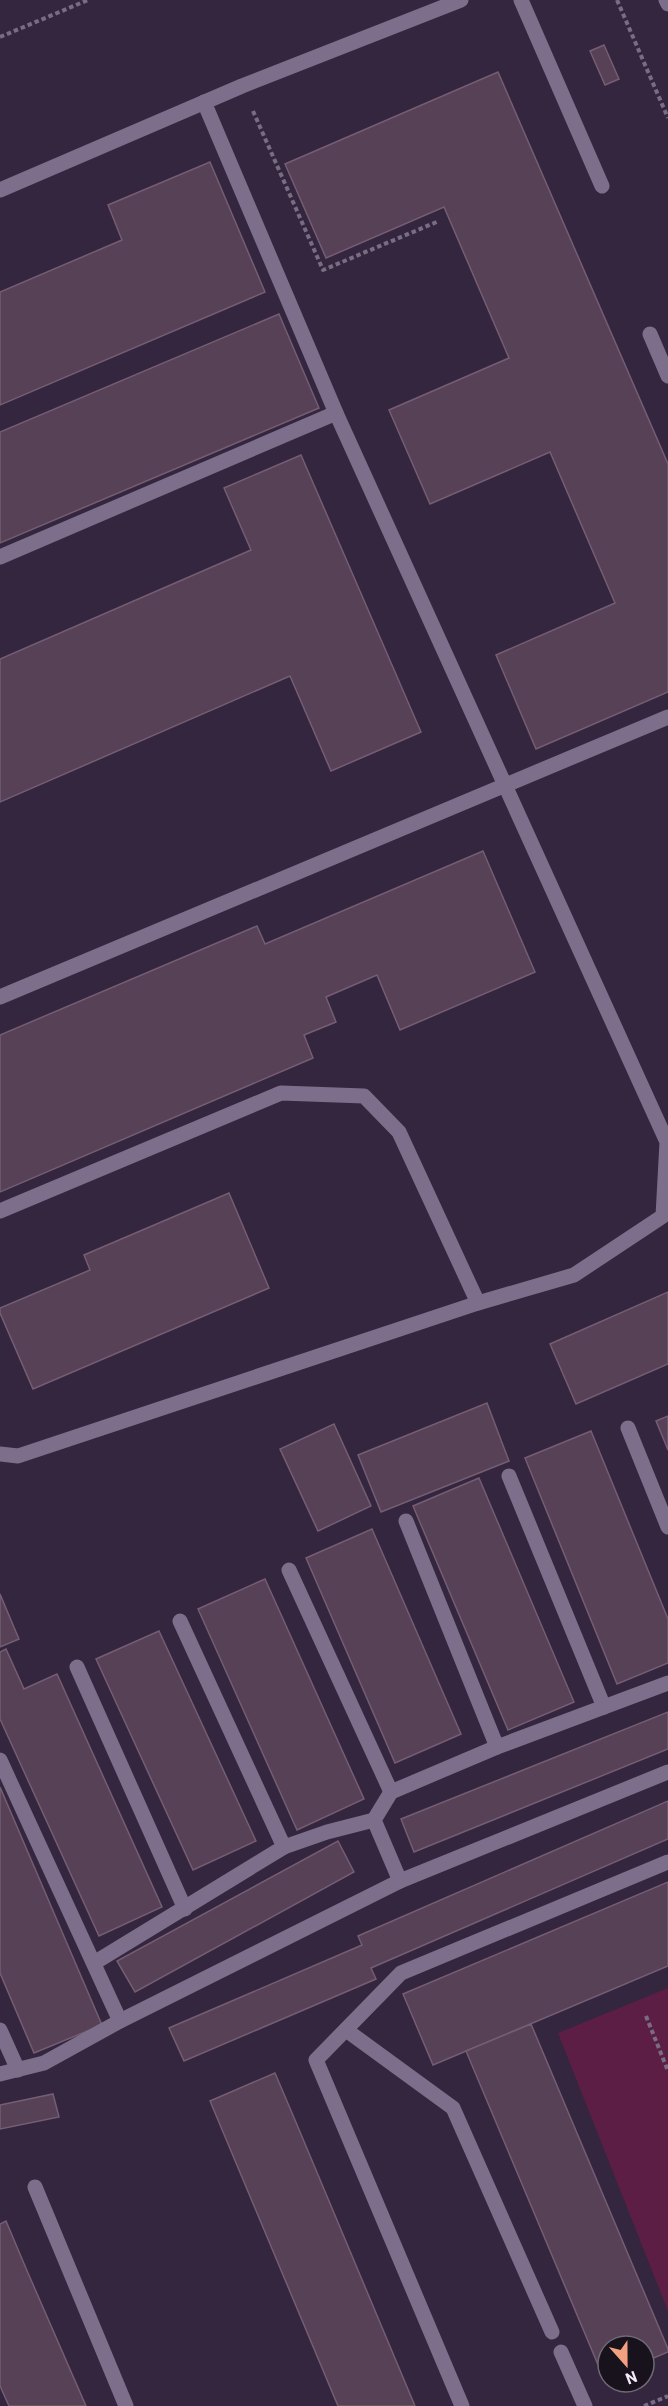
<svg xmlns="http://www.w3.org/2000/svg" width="668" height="2406" viewBox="0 0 668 2406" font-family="Barlow,sans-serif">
  <rect width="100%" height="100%" fill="#33263e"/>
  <polygon fill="#5d1e45" points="668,1988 668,2311 558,2033"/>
  <g fill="#574156" stroke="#755d74" stroke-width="1.5">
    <polygon points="604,45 619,79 605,85 590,51"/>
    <polygon points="498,72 668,464 668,692 536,749 496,655 615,603 550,452 430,504 389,410 509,358 444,207 326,258 285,164"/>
    <polygon points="210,162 265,292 0,405 0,292 122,240 108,205"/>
    <polygon points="279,314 319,408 0,543 0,432"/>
    <polygon points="301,455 421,732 331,771 290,676 0,802 0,659 251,550 224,488"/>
    <polygon points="483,851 535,972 400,1030 377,975 326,997 336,1022 304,1035 313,1058 0,1192 0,1035 257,926 265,944"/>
    <polygon points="229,1193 269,1288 33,1389 0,1313 0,1308 90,1270 84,1255"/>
    <polygon points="668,1292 668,1364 576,1404 550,1344"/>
    <polygon points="487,1403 509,1461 381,1512 358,1455"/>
    <polygon points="668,1416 668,1450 656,1421"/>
    <polygon points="334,1424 371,1506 318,1531 280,1449"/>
    <polygon points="591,1431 668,1619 668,1663 617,1684 525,1458"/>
    <polygon points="479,1478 574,1702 508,1730 413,1506"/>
    <polygon points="372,1529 461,1734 395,1763 306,1558"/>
    <polygon points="265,1579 364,1799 297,1830 198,1609"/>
    <polygon points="0,1594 19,1639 0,1647"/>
    <polygon points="159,1631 256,1841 193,1870 96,1659"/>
    <polygon points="6,1649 24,1689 57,1674 162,1907 99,1936 0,1719 0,1652"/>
    <polygon points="668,1712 668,1749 414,1852 401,1819"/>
    <polygon points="0,1787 102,2025 34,2053 0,1973"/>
    <polygon points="668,1801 668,1839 371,1968 376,1979 184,2061 169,2028 362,1945 358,1936"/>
    <polygon points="338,1841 354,1872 135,1992 117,1961"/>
    <polygon points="668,1882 668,1966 433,2065 403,1994"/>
    <polygon points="531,2024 668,2349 668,2352 644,2362 644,2346 608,2346 608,2377 604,2379 466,2051"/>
    <polygon points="275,2073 295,2120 415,2406 338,2406 210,2101"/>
    <polygon points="53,2094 59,2117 0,2129 0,2105"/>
    <polygon points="6,2221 28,2273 86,2406 9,2406 0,2386 0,2224"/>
  </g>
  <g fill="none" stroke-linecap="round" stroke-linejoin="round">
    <g stroke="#786d82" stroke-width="4" stroke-dasharray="4.5 3" stroke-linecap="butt">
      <polyline points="617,0 668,118"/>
      <polyline points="0,37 88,0"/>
      <polyline points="253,111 323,270 439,221"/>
      <polyline points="646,2016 668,2071"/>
      <polyline points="644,2406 668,2396"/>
    </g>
    <g stroke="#7d6f8b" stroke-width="15">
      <polyline points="521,0 602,186"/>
      <polyline points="0,190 242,86 461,0"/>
      <polyline points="650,334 668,376"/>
      <polyline points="0,557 336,413"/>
      <polyline points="0,997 668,717"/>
      <polyline points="0,1211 281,1093 364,1096 399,1132 478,1303"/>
      <polyline points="628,1428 668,1527"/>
      <polyline points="0,1454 18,1456 478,1303 574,1275 663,1216 667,1142 336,413 204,102"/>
      <polyline points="509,1476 604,1707"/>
      <polyline points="406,1521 497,1747"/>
      <polyline points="289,1570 391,1792"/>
      <polyline points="77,1667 185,1909"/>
      <polyline points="0,1760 120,2021"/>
      <polyline points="284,1847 327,1832 374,1820"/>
      <polyline points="400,1881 374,1820 391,1792 497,1747 668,1683"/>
      <polyline points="94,1963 284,1847 180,1621"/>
      <polyline points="0,2030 18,2070"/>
      <polyline points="346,2030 453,2108 552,2332"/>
      <polyline points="0,2074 44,2063 120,2021 400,1881 668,1772"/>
      <polyline points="35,2187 126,2406"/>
      <polyline points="561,2352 585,2406"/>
      <polyline points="462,2406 316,2060 401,1973 668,1862"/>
    </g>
    <polyline stroke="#7d6f8b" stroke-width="15" points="666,0 668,4"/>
  </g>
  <g transform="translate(626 2364) rotate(159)"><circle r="28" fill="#18121d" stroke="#706976" stroke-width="1.5"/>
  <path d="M0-4.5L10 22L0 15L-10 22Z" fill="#f2a07f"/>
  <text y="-9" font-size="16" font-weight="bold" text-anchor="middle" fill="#f3ebfb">N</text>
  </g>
</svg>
